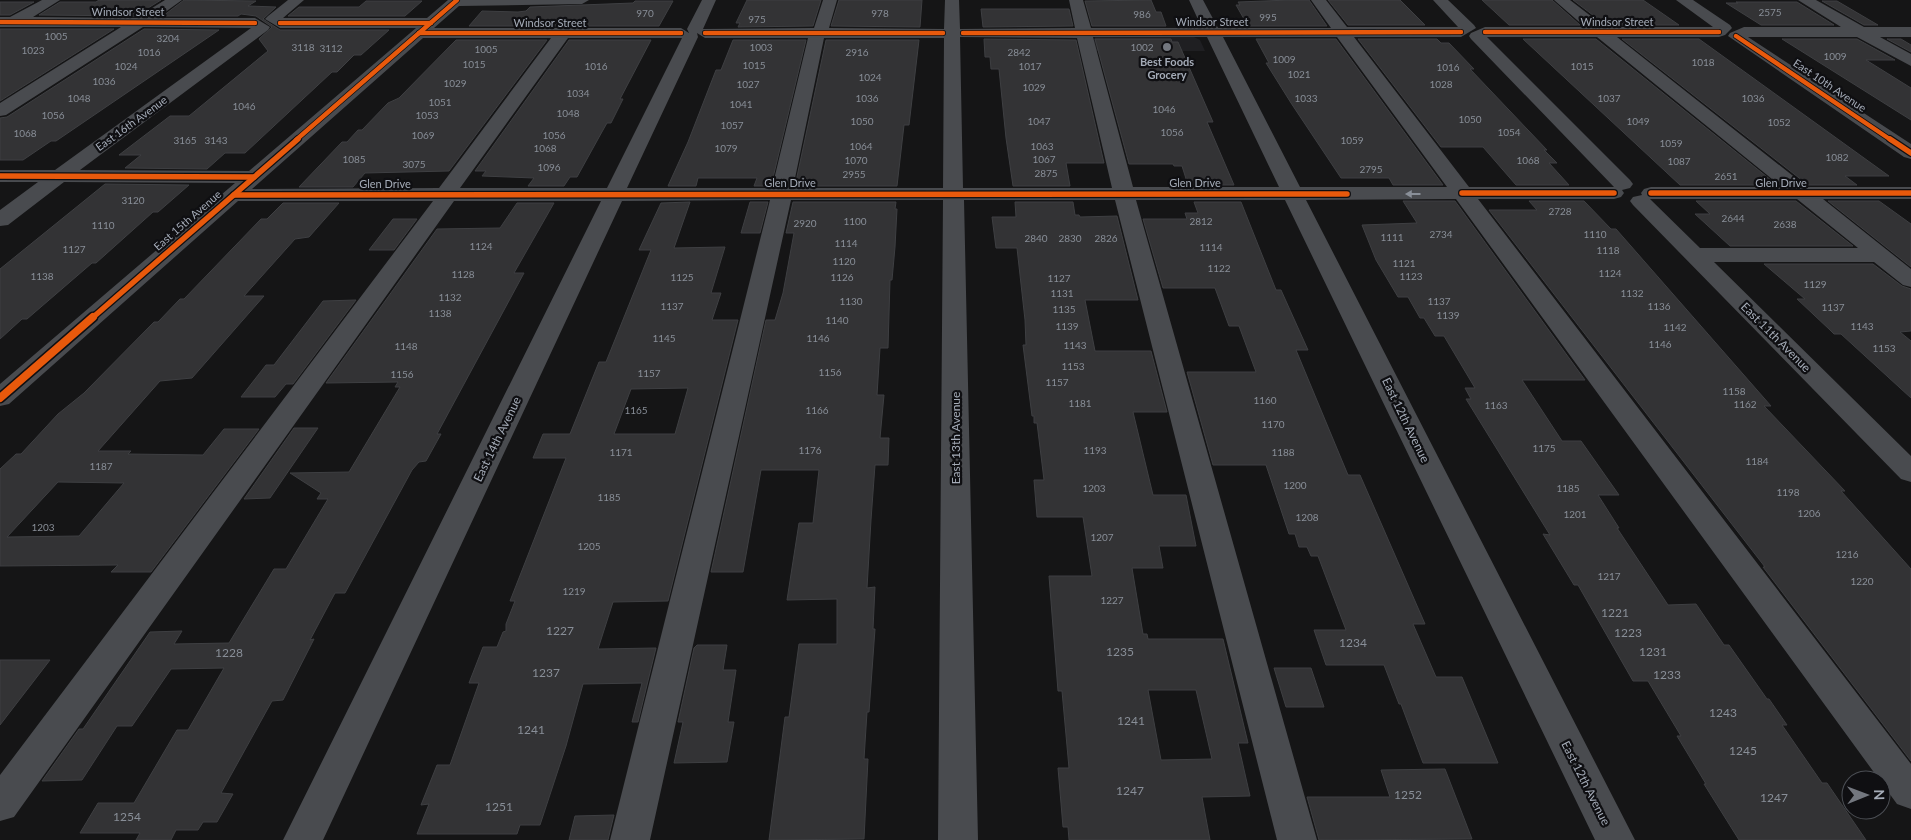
<svg xmlns="http://www.w3.org/2000/svg" width="1911" height="840" viewBox="0 0 1911 840" font-family="Lato,sans-serif">
  <rect width="100%" height="100%" fill="#151516"/>
  <polygon fill="#1f1f22" points="1096,36 1194,37 1200,40 1205,51 1096,51 1093,40"/>
  <g fill="#333335" stroke="#3e3f42" fill-rule="evenodd">
    <polygon points="99,0 161,0 135,16 39,15 60,2 96,2"/>
    <polygon points="184,0 256,1 248,6 276,7 263,19 280,30 389,30 361,55 354,55 337,72 332,72 245,153 225,153 207,169 125,168 141,155 119,155 170,116 189,116 268,51 259,39 272,27 256,16 241,14 238,16 163,16"/>
    <polygon points="747,0 821,0 813,26 738,27 740,23 736,23"/>
    <polygon points="839,0 922,0 920,27 831,26"/>
    <polygon points="1151,0 1156,12 1161,12 1166,26 1092,26 1085,1"/>
    <polygon points="1290,0 1309,0 1327,26 1248,26 1236,5 1240,5 1238,2"/>
    <polygon points="1328,0 1400,0 1425,25 1348,25"/>
    <polygon points="1482,0 1552,0 1580,25 1509,25"/>
    <polygon points="1573,0 1643,0 1679,25 1606,25"/>
    <polygon points="366,1 422,1 405,16 288,16 299,7 359,7"/>
    <polygon points="635,1 673,1 659,26 469,26 482,11 518,12 526,11 530,7 633,3"/>
    <polygon points="1822,1 1837,1 1878,25 1864,25"/>
    <polygon points="0,2 34,2 10,15 0,15"/>
    <polygon points="1736,2 1797,2 1834,25 1761,25 1726,3 1738,3"/>
    <polygon points="981,9 1069,9 1073,26 983,27"/>
    <polygon points="0,29 114,29 0,101"/>
    <polygon points="144,29 219,30 56,141 51,141 23,160 0,160 0,118 7,117"/>
    <polygon points="984,39 1076,40 1104,163 1066,163 1070,186 1013,186 1006,138 999,69 991,69 990,57 985,57"/>
    <polygon points="1095,39 1171,39 1172,42 1178,42 1213,122 1207,122 1234,185 1188,185 1182,166 1174,166 1173,164 1129,164"/>
    <polygon points="1256,39 1336,39 1443,185 1393,185 1389,178 1341,178 1291,103 1266,63 1269,63"/>
    <polygon points="1358,39 1437,39 1441,43 1449,43 1474,69 1470,69 1547,150 1544,150 1557,163 1549,163 1569,185 1516,185 1483,147 1441,147"/>
    <polygon points="1523,39 1596,39 1777,185 1680,185"/>
    <polygon points="1622,39 1699,39 1889,176 1845,176 1857,185 1808,185"/>
    <polygon points="1782,39 1857,39 1895,60 1866,60 1911,88 1911,120"/>
    <polygon points="1887,39 1901,39 1911,45 1911,52"/>
    <polygon points="456,40 547,40 449,171 365,173 353,187 299,187 342,142 347,142 358,130 362,130 388,103 399,98"/>
    <polygon points="569,40 651,40 620,99 623,99 611,123 607,123 603,130 577,177 570,177 564,186 528,186 534,178 482,176 486,171 475,171"/>
    <polygon points="733,40 806,40 771,186 754,186 757,178 698,178 696,186 668,186 688,142 716,70 721,70"/>
    <polygon points="826,40 919,40 909,125 904,125 897,186 795,186"/>
    <polygon points="105,184 189,185 158,212 153,212 96,263 92,263 27,319 22,319 0,339 0,269"/>
    <polygon points="1403,201 1455,201 1585,380 1522,380 1562,441 1581,441 1619,495 1598,495 1619,528 1617,528 1668,605 1696,604 1724,645 1729,645 1767,699 1769,699 1787,725 1782,725 1822,783 1827,783 1866,840 1739,840 1704,784 1706,784 1677,736 1681,736 1648,681 1633,681 1578,585 1574,585 1543,534 1550,535 1466,399 1471,399 1465,388 1475,388 1444,336 1435,336 1424,318 1420,318 1408,297 1398,297 1376,260 1362,225 1417,223"/>
    <polygon points="1529,201 1584,201 1611,229 1616,229 1771,406 1764,406 1845,491 1841,491 1911,569 1911,761 1763,567 1765,567 1489,210 1537,210"/>
    <polygon points="1696,201 1796,201 1853,246 1730,246 1695,214 1710,214"/>
    <polygon points="1828,201 1879,201 1911,224 1911,267"/>
    <path d="M690,202L674,248L725,247L711,293H721L712,320H738L668,601L613,602L598,649L656,648L638,722H632L642,683L583,684L566,746L540,825H520L517,834H417L429,804L421,805L437,765H450L479,683H469L483,647H497L503,632L506,631V624L515,601H510L566,458H533L543,434H570L599,362H606L651,250H639L661,203ZM688,388L675,434H614L631,389Z"/>
    <polygon points="750,202 768,202 760,233 741,233"/>
    <polygon points="793,202 896,202 895,209 897,209 895,247 892,280 890,280 888,348 880,348 877,395 884,395 880,438 889,438 888,465 875,465 871,520 867,588 875,587 873,629 875,629 869,712 867,712 864,759 868,759 864,839 769,840 785,717 789,717 799,644 837,644 837,599 787,600 799,523 813,523 819,470 761,470 743,572 711,572 766,320 775,320 783,293 794,233 786,233"/>
    <path d="M1015,202H1073L1075,215H1079L1080,217L1117,216L1138,300H1085L1095,351H1151L1167,412H1133L1153,495H1186L1196,546H1159L1163,568H1132L1143,634H1147L1148,639H1223L1248,743H1238L1250,796L1202,797L1210,840H1069L1068,827H1063L1058,768H1069L1062,691H1058L1049,576H1092L1083,517H1037L1034,480H1044L1037,423H1034V416H1032L1023,345H1026L1025,320L1017,248H996L992,217H1016ZM1148,690H1196L1212,759L1161,760Z"/>
    <polygon points="1194,202 1241,202 1276,290 1281,290 1308,350 1296,350 1348,475 1360,475 1425,624 1413,624 1436,677 1462,677 1498,763 1423,763 1401,704 1399,704 1384,665 1326,665 1314,630 1346,630 1318,556 1311,556 1307,547 1299,547 1295,534 1289,534 1266,465 1213,465 1187,372 1256,372 1239,326 1229,326 1215,288 1163,288 1143,219 1187,219 1185,213 1198,213"/>
    <path d="M283,203H339L309,237L295,239L244,296H264L192,378L160,381L98,451H131L128,454L203,455L224,429H259L151,572H111L118,565L0,566V469L16,454H21L58,414L84,393L154,322H158L180,299H184L261,219H267ZM58,482L124,483L79,536L7,537Z"/>
    <polygon points="517,203 554,203 514,273 524,273 437,434 441,434 426,461 419,462 412,470 345,593 335,593 310,640 314,639 283,700 272,701 221,793 233,794 217,822 203,822 198,830 176,830 171,840 136,840 140,833 80,833 98,803 134,803 177,730 188,730 224,668 171,669 132,726 117,726 82,780 42,781 79,729 83,729 150,632 182,631 174,644 229,643 274,569 286,569 328,499 317,499 321,493 290,473 349,472 400,387 395,387 398,382 326,383 437,229 500,228"/>
    <polygon points="393,219 417,219 394,250 369,250"/>
    <polygon points="1764,264 1873,264 1902,286 1911,289 1911,331 1900,332 1911,341 1911,398 1841,334 1834,334 1830,330 1797,299 1805,299"/>
    <polygon points="356,300 293,384 286,384 275,397 241,397 266,365 274,365 323,301"/>
    <polygon points="294,428 318,428 270,498 244,499"/>
    <polygon points="697,645 727,645 723,670 736,670 728,722 734,722 727,762 674,763 683,722 678,722 694,648"/>
    <polygon points="0,660 50,660 0,725"/>
    <polygon points="1274,668 1311,668 1324,707 1286,707"/>
    <polygon points="1445,769 1472,839 1319,840 1307,797 1390,797 1381,770"/>
    <polygon points="614,815 608,840 569,840 575,816"/>
  </g>
  <g fill="none" stroke-linecap="round" stroke-linejoin="round">
    <g fill="#494b4f" fill-rule="evenodd">
      <path d="M42,0H60L33,17L136,18L165,0H182L157,18H255L270,27L268,30L80,170L249,171L416,28H280L265,19L268,16L288,0H304L283,18H427L448,0H589L582,4L459,6L434,28H681L689,33L687,29L702,0H716L703,29L814,28L823,0H837L829,28L944,29L945,0H959L960,29L1075,28L1069,0H1083L1091,28H1202L1189,0H1203L1218,28H1331L1311,0H1326L1347,27H1458L1433,0H1448L1474,25L1476,28L1461,37H1354L1469,187H1614L1471,39L1469,36L1471,33L1485,27H1585L1554,0H1570L1605,27H1713L1676,0H1693L1730,25L1732,28L1725,35L1719,37H1617L1807,187H1911V199H1823L1911,269V287L1903,285L1874,262H1714L1911,456V482L1901,479L1633,205L1630,201L1633,197L1642,195L1641,193L1644,189L1651,187H1782L1597,37H1487L1630,180L1633,184L1630,188L1622,190L1624,193L1621,197L1614,199H1478L1911,764V809L1897,804L1456,199L1306,200L1635,840H1595L1285,200H1136L1317,840H1277L1115,200H964L978,840H938L943,200H791L650,840H610L770,200L622,201L323,840H283L601,201H454L14,817L0,821V775L433,201H238L9,404L0,406V384L235,183L64,182L8,225L0,226V210L38,182H0V170H55L251,28L143,27L6,115L0,116V103L121,27H0V17H10ZM697,33L705,38H808L772,188H627L698,37ZM960,37L1077,38L1112,188H963ZM1093,37H1207L1279,187H1133ZM1223,37H1337L1447,187H1300ZM423,38H551L439,188L252,189ZM568,38H682L607,188H460ZM824,38H944L943,188H793ZM1650,199H1797L1858,248H1700Z"/>
      <polygon points="1798,0 1816,0 1864,27 1911,27 1911,37 1880,37 1911,54 1911,66 1857,37 1748,37 1911,144 1911,159 1904,157 1728,36 1730,33 1744,27 1841,27"/>
    </g>
    <defs>
      <g id="cycleway-far2">
        <polyline points="0,22 255,23"/>
        <polyline points="280,23 431,23"/>
        <polyline points="1485,32 1719,32"/>
        <polyline points="419,33 681,33"/>
        <polyline points="705,33 943,33"/>
        <polyline points="963,33 1461,32"/>
        <polyline points="1736,36 1891,140"/>
        <polyline points="296,140 457,0"/>
      </g>
      <g id="cycleway-far1">
        <polyline points="1890,139 1911,153"/>
        <polyline points="0,176 254,177"/>
        <polyline points="1462,193 1614,193"/>
        <polyline points="1651,193 1911,193"/>
        <polyline points="234,195 1347,194"/>
        <polyline points="91,319 298,139"/>
      </g>
      <polyline id="cycleway" points="0,398 93,317"/>
    </defs>
    <use href="#cycleway-far2" stroke="#0f0f12" stroke-width="6"/>
    <use href="#cycleway-far1" stroke="#0f0f12" stroke-width="8"/>
    <use href="#cycleway" stroke="#0f0f12" stroke-width="11"/>
    <use href="#cycleway-far2" stroke="#e8590c" stroke-width="4.5"/>
    <use href="#cycleway-far1" stroke="#e8590c" stroke-width="5.5"/>
    <use href="#cycleway" stroke="#e8590c" stroke-width="8"/>
  </g>
  <defs><path id="oneway-solid" d="M-6-.8H1V-3.2L6.5 0L1 3.2V.8H-6Z" transform="scale(1.25)"/></defs>
  <use fill="#898f98" href="#oneway-solid" transform="translate(1413 194) rotate(180)"/>
  <circle fill="#73777f" stroke="#0f0f12" stroke-width="2" cx="1167" cy="47" r="5"/>
  <g text-anchor="middle" dominant-baseline="central" stroke-width="4.5" stroke-linejoin="round" paint-order="stroke">
    <g font-size="10" fill="#888e97">
      <text x="1770" y="12">2575</text>
      <text x="645" y="13">970</text>
      <text x="880" y="13">978</text>
      <text x="1142" y="14">986</text>
      <text x="1268" y="17">995</text>
      <text x="757" y="19">975</text>
      <text x="56" y="36">1005</text>
      <text x="168" y="38">3204</text>
      <text x="303" y="47">3118</text>
      <text x="761" y="47">1003</text>
      <text x="1142" y="47">1002</text>
      <text x="331" y="48">3112</text>
      <text x="486" y="49">1005</text>
      <text x="33" y="50">1023</text>
      <text x="149" y="52">1016</text>
      <text x="857" y="52">2916</text>
      <text x="1019" y="52">2842</text>
      <text x="1835" y="56">1009</text>
      <text x="1284" y="59">1009</text>
      <text x="1703" y="62">1018</text>
      <text x="474" y="64">1015</text>
      <text x="754" y="65">1015</text>
      <text x="126" y="66">1024</text>
      <text x="596" y="66">1016</text>
      <text x="1030" y="66">1017</text>
      <text x="1582" y="66">1015</text>
      <text x="1448" y="67">1016</text>
      <text x="1299" y="74">1021</text>
      <text x="870" y="77">1024</text>
      <text x="104" y="81">1036</text>
      <text x="455" y="83">1029</text>
      <text x="748" y="84">1027</text>
      <text x="1441" y="84">1028</text>
      <text x="1034" y="87">1029</text>
      <text x="578" y="93">1034</text>
      <text x="79" y="98">1048</text>
      <text x="867" y="98">1036</text>
      <text x="1306" y="98">1033</text>
      <text x="1609" y="98">1037</text>
      <text x="1753" y="98">1036</text>
      <text x="440" y="102">1051</text>
      <text x="741" y="104">1041</text>
      <text x="244" y="106">1046</text>
      <text x="1164" y="109">1046</text>
      <text x="568" y="113">1048</text>
      <text x="53" y="115">1056</text>
      <text x="427" y="115">1053</text>
      <text x="1470" y="119">1050</text>
      <text x="862" y="121">1050</text>
      <text x="1039" y="121">1047</text>
      <text x="1638" y="121">1049</text>
      <text x="1779" y="122">1052</text>
      <text x="732" y="125">1057</text>
      <text x="1172" y="132">1056</text>
      <text x="1509" y="132">1054</text>
      <text x="25" y="133">1068</text>
      <text x="423" y="135">1069</text>
      <text x="554" y="135">1056</text>
      <text x="185" y="140">3165</text>
      <text x="216" y="140">3143</text>
      <text x="1352" y="140">1059</text>
      <text x="1671" y="143">1059</text>
      <text x="861" y="146">1064</text>
      <text x="1042" y="146">1063</text>
      <text x="545" y="148">1068</text>
      <text x="726" y="148">1079</text>
      <text x="1837" y="157">1082</text>
      <text x="354" y="159">1085</text>
      <text x="1044" y="159">1067</text>
      <text x="856" y="160">1070</text>
      <text x="1528" y="160">1068</text>
      <text x="1679" y="161">1087</text>
      <text x="414" y="164">3075</text>
      <text x="549" y="167">1096</text>
      <text x="1371" y="169">2795</text>
      <text x="1046" y="173">2875</text>
      <text x="854" y="174">2955</text>
      <text x="1726" y="176">2651</text>
      <text x="133" y="200">3120</text>
      <text x="1560" y="211">2728</text>
      <text x="1733" y="218">2644</text>
      <text x="855" y="221">1100</text>
      <text x="1201" y="221">2812</text>
      <text x="805" y="223">2920</text>
      <text x="1785" y="224">2638</text>
      <text x="103" y="225">1110</text>
      <text x="1441" y="234">2734</text>
      <text x="1595" y="234">1110</text>
      <text x="1392" y="237">1111</text>
      <text x="1036" y="238">2840</text>
      <text x="1070" y="238">2830</text>
      <text x="1106" y="238">2826</text>
      <text x="846" y="243">1114</text>
      <text x="481" y="246">1124</text>
      <text x="1211" y="247">1114</text>
      <text x="74" y="249">1127</text>
      <text x="1608" y="250">1118</text>
      <text x="844" y="261">1120</text>
      <text x="1404" y="263">1121</text>
      <text x="1219" y="268">1122</text>
      <text x="1610" y="273">1124</text>
      <text x="463" y="274">1128</text>
      <text x="42" y="276">1138</text>
      <text x="1411" y="276">1123</text>
      <text x="682" y="277">1125</text>
      <text x="842" y="277">1126</text>
      <text x="1059" y="278">1127</text>
      <text x="1815" y="284">1129</text>
      <text x="1062" y="293">1131</text>
      <text x="1632" y="293">1132</text>
      <text x="450" y="297">1132</text>
      <text x="851" y="301">1130</text>
      <text x="1439" y="301">1137</text>
      <text x="672" y="306">1137</text>
      <text x="1659" y="306">1136</text>
      <text x="1833" y="307">1137</text>
      <text x="1064" y="309">1135</text>
      <text x="440" y="313">1138</text>
      <text x="1448" y="315">1139</text>
      <text x="837" y="320">1140</text>
      <text x="1067" y="326">1139</text>
      <text x="1862" y="326">1143</text>
      <text x="1675" y="327">1142</text>
      <text x="664" y="338">1145</text>
      <text x="818" y="338">1146</text>
      <text x="1660" y="344">1146</text>
      <text x="1075" y="345">1143</text>
      <text x="406" y="346">1148</text>
      <text x="1884" y="348">1153</text>
      <text x="1073" y="366">1153</text>
      <text x="830" y="372">1156</text>
      <text x="649" y="373">1157</text>
      <text x="402" y="374">1156</text>
      <text x="1057" y="382">1157</text>
      <text x="1734" y="391">1158</text>
      <text x="1265" y="400">1160</text>
      <text x="1080" y="403">1181</text>
      <text x="1745" y="404">1162</text>
      <text x="1496" y="405">1163</text>
      <text x="636" y="410">1165</text>
      <text x="817" y="410">1166</text>
      <text x="1273" y="424">1170</text>
      <text x="1544" y="448">1175</text>
      <text x="810" y="450">1176</text>
      <text x="1095" y="450">1193</text>
      <text x="621" y="452">1171</text>
      <text x="1283" y="452">1188</text>
      <text x="1757" y="461">1184</text>
      <text x="101" y="466">1187</text>
      <text x="1295" y="485">1200</text>
      <text x="1094" y="488">1203</text>
      <text x="1568" y="488">1185</text>
      <text x="1788" y="492">1198</text>
      <text x="609" y="497">1185</text>
      <text x="1809" y="513">1206</text>
      <text x="1575" y="514">1201</text>
      <text x="1307" y="517">1208</text>
      <text x="43" y="527">1203</text>
      <text x="1102" y="537">1207</text>
      <text x="589" y="546">1205</text>
      <text x="1847" y="554">1216</text>
      <text x="1609" y="576">1217</text>
      <text x="1862" y="581">1220</text>
      <text x="574" y="591">1219</text>
      <text x="1112" y="600">1227</text>
    </g>
    <g font-size="11" fill="#a5acb8" stroke="#0f0f12">
      <text x="128" y="11">Windsor Street</text>
      <text x="1212" y="21">Windsor Street</text>
      <text x="1617" y="21">Windsor Street</text>
      <text x="550" y="22">Windsor Street</text>
      <text transform="translate(1830 85) rotate(34)">East 10th Avenue</text>
      <text transform="translate(131 123) rotate(-36)">East 16th Avenue</text>
      <text x="790" y="182">Glen Drive</text>
      <text x="1195" y="182">Glen Drive</text>
      <text x="1781" y="182">Glen Drive</text>
      <text x="385" y="183">Glen Drive</text>
      <text transform="translate(187 220) rotate(-41)">East 15th Avenue</text>
    </g>
    <g font-size="11" font-weight="bold" fill="#a5acb8" stroke="#0f0f12">
      <text x="1167" y="61">Best Foods<tspan x="1167" dy="13">Grocery</tspan></text>
    </g>
    <g font-size="12" fill="#a5acb8" stroke="#0f0f12">
      <text transform="translate(1776 337) rotate(45)">East 11th Avenue</text>
      <text transform="translate(1406 420) rotate(64)">East 12th Avenue</text>
      <text transform="translate(955 438) rotate(-90)">East 13th Avenue</text>
      <text transform="translate(497 439) rotate(-64)">East 14th Avenue</text>
      <text transform="translate(1586 783) rotate(63)">East 12th Avenue</text>
    </g>
    <g font-size="12" fill="#888e97">
      <text x="1615" y="612">1221</text>
      <text x="560" y="630">1227</text>
      <text x="1628" y="632">1223</text>
      <text x="1353" y="642">1234</text>
      <text x="1120" y="651">1235</text>
      <text x="1653" y="651">1231</text>
      <text x="229" y="652">1228</text>
      <text x="546" y="672">1237</text>
      <text x="1667" y="674">1233</text>
      <text x="1723" y="712">1243</text>
      <text x="1131" y="720">1241</text>
      <text x="531" y="729">1241</text>
      <text x="1743" y="750">1245</text>
      <text x="1130" y="790">1247</text>
      <text x="1408" y="794">1252</text>
      <text x="1774" y="797">1247</text>
      <text x="499" y="806">1251</text>
      <text x="127" y="816">1254</text>
    </g>
  </g>
  <g transform="translate(1866 795) rotate(89)"><circle r="24" fill="#0f0f12" stroke="#4b4e54"/>
  <path d="M0-4L9 19L0 12L-9 19Z" fill="#73777f"/>
  <text y="-8" font-size="14" font-weight="bold" text-anchor="middle" fill="#a5acb8">N</text>
  </g>
</svg>
